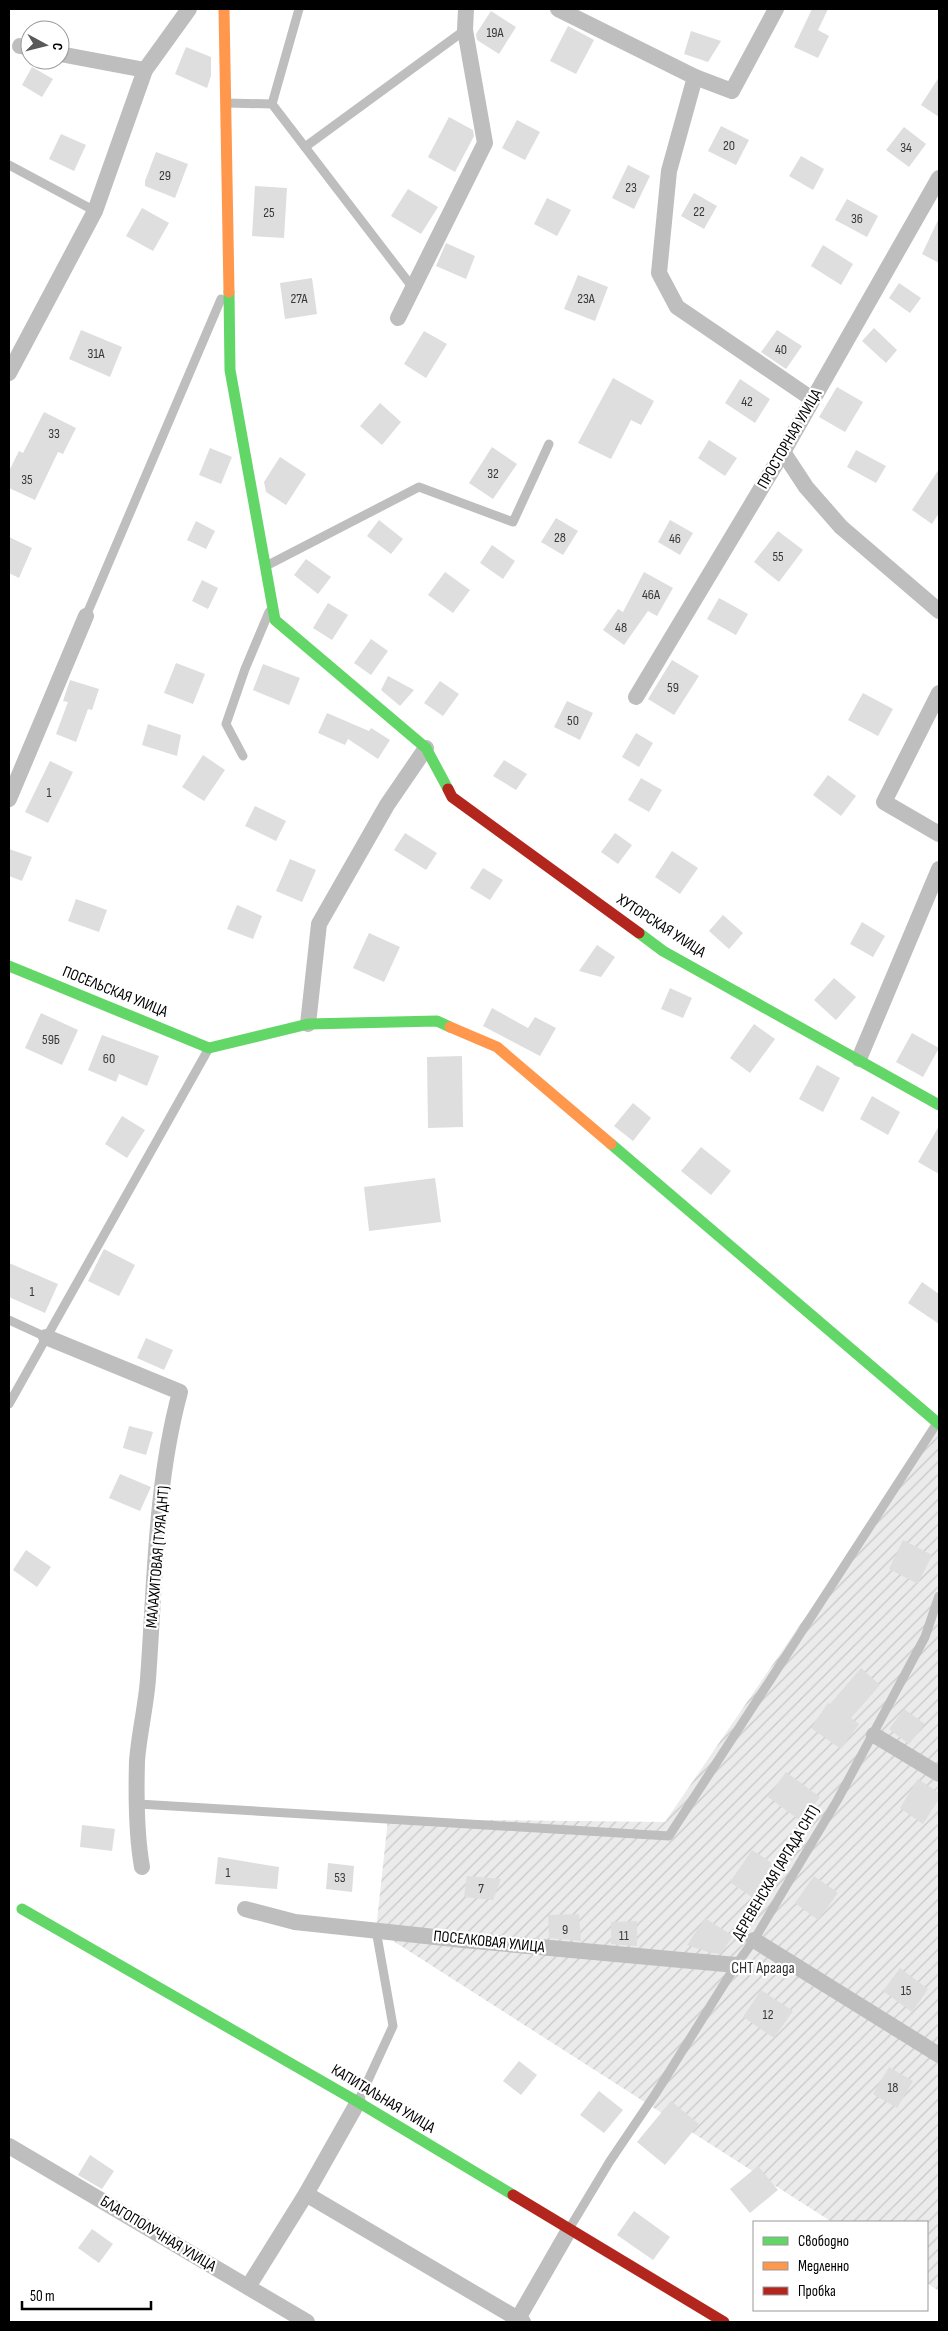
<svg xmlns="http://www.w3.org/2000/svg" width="948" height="2331" viewBox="0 0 948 2331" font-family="'Sofia Sans Condensed',sans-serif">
  <defs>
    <pattern id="garden-furrows" width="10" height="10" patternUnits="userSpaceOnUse" patternTransform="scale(1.25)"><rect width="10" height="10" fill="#ebebeb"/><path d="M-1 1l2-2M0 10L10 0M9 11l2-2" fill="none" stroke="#c8c8c8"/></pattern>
  </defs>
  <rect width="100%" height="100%" fill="#fff"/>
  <polygon fill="url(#garden-furrows)" points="938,1423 939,1424 939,2291 927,2283 927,2222 832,2222 376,1930 388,1819 665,1822"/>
  <g fill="#dedede">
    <polygon points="812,9 828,9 818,30 829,36 818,58 794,47"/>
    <polygon points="491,11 516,27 499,54 477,40 476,34"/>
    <polygon points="568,26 594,40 576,74 550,61"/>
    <polygon points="691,31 721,41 708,62 684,54"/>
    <polygon points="186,47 211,57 211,76 207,88 175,74"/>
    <polygon points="32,67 53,79 42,97 22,85"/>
    <polygon points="939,77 939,117 921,105"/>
    <polygon points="449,117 473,130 474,136 455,172 428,157"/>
    <polygon points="517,120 540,132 525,160 502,148"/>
    <polygon points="721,126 749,140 736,165 708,151"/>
    <polygon points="904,127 926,144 909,167 886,150"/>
    <polygon points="61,134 86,145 74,171 49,159"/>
    <polygon points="156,152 188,164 175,198 145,186 145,181"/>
    <polygon points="801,156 824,169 813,190 789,176"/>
    <polygon points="628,165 650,176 634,209 612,198"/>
    <polygon points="255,186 287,188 284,238 252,236"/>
    <polygon points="408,189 438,207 421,234 391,216"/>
    <polygon points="694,193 717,206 704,229 681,216"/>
    <polygon points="547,198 571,210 557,236 534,224"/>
    <polygon points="847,199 878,216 867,237 835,220"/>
    <polygon points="142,208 169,223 153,251 126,236"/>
    <polygon points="939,218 939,263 922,254"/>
    <polygon points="446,243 475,256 466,279 436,266"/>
    <polygon points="823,245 853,264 841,285 811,266"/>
    <polygon points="578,275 608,287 595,321 564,309"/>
    <polygon points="312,278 317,314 285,319 280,283"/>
    <polygon points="899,283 921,298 910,313 889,298"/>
    <polygon points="874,328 897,350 886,363 862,341"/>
    <polygon points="81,330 122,347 110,377 69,359"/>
    <polygon points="777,330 802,346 786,369 761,352"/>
    <polygon points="424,331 447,344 426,378 404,364"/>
    <polygon points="613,378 654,401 641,425 631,420 611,459 578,443"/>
    <polygon points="740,379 770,399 755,423 725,403"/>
    <polygon points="837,387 863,402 845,432 819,417"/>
    <polygon points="380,403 401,422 382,445 360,426"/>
    <polygon points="44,412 76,428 63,454 58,452 35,500 9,488 9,471 19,451 23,453"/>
    <polygon points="709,440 737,458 725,476 698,458"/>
    <polygon points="492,447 517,464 493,499 469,483"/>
    <polygon points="210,448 232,457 221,484 199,475"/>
    <polygon points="856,450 886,466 876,483 847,467"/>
    <polygon points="280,457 306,474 286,505 266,492 264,482"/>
    <polygon points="939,469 939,513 932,524 912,510"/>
    <polygon points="556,518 578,531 563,555 541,542"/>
    <polygon points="379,520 403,539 391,554 367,536"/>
    <polygon points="670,520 693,533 680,555 658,542"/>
    <polygon points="196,521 215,531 206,549 187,540"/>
    <polygon points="778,531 803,550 779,582 754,562"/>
    <polygon points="9,537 32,548 19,578 9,573"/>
    <polygon points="492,545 515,561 503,579 480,563"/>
    <polygon points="306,559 331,577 318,594 294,575"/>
    <polygon points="445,572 470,590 453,613 428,595"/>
    <polygon points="644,572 673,588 657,616 648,611 624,645 603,630 618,609 623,612"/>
    <polygon points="202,580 218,588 208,609 192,601"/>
    <polygon points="719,598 748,614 736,635 707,619"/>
    <polygon points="328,603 348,615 332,640 313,628"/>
    <polygon points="371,639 388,651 371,675 354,663"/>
    <polygon points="672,660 699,676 674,715 648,699"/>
    <polygon points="176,663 205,674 193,704 164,693"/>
    <polygon points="263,664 300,678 289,705 253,690"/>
    <polygon points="388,676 414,690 400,706 381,690"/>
    <polygon points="70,680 99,689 92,710 88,709 76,742 56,734 68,702 63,701"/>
    <polygon points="440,681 459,694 443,716 424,703"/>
    <polygon points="863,693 893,709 878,736 848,720"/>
    <polygon points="567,701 593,713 580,740 554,727"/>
    <polygon points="327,713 369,731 371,728 390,740 378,759 348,739 345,745 318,733"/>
    <polygon points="148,724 181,735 177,756 142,745"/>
    <polygon points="636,733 653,743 639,767 622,757"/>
    <polygon points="203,755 225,770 204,801 182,787"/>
    <polygon points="504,760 527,774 516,790 493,776"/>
    <polygon points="50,761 73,772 48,823 25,812"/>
    <polygon points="828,775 856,796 841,816 813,795"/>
    <polygon points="641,778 662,790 649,812 628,800"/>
    <polygon points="255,806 286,821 276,841 245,826"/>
    <polygon points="405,833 437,853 426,870 394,850"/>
    <polygon points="615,833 632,845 618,864 601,852"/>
    <polygon points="9,849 32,857 22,881 9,876"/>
    <polygon points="672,851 698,868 680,894 655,877"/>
    <polygon points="290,859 316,870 302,902 276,891"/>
    <polygon points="483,868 503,880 490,900 470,888"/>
    <polygon points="76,899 107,910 99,932 68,921"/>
    <polygon points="237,905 262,916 253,939 227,929"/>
    <polygon points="723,915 743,933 729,949 709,931"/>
    <polygon points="862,922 885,936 873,957 850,944"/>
    <polygon points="369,933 400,947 384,982 353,968"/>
    <polygon points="597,945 615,957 601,977 579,971"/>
    <polygon points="834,978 856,997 836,1020 814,1000"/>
    <polygon points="670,988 692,998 683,1018 661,1009"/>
    <polygon points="492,1008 528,1028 535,1017 556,1028 540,1056 483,1026"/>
    <polygon points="41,1013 78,1030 62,1065 25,1048"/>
    <polygon points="754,1024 775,1039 750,1073 730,1058"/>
    <polygon points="912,1033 939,1048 923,1077 896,1062"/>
    <polygon points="102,1035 159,1056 147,1086 119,1074 116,1082 88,1070"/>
    <polygon points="462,1056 463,1127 428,1128 427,1057"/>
    <polygon points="817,1065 840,1078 823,1112 799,1099"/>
    <polygon points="872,1096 900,1112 888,1135 860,1119"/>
    <polygon points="633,1103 651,1118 633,1141 614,1126"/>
    <polygon points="122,1116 145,1130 127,1158 105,1144"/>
    <polygon points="939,1126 939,1174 918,1162"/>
    <polygon points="701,1147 731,1171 711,1195 681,1171"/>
    <polygon points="435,1178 441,1222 369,1231 364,1187"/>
    <polygon points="104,1249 135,1265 119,1296 88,1281"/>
    <polygon points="9,1263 58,1284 45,1313 9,1297"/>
    <polygon points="922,1282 939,1294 939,1324 908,1303"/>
    <polygon points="146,1338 173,1350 164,1370 137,1358"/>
    <polygon points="129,1426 153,1432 146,1455 123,1448"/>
    <polygon points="120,1474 151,1487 140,1511 109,1498"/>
    <polygon points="903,1540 932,1555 918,1584 889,1569"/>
    <polygon points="26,1550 51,1567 37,1587 13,1570"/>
    <polygon points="861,1668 880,1685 851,1718 859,1724 841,1749 811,1728 828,1703 830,1704"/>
    <polygon points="904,1709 925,1724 909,1744 889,1729"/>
    <polygon points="786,1772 820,1797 802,1822 768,1797"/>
    <polygon points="918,1779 939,1793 939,1799 923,1824 900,1808"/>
    <polygon points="82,1825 115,1829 112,1851 80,1847"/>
    <polygon points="752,1850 775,1865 753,1898 730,1882"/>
    <polygon points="218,1857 279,1867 277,1889 215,1884"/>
    <polygon points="328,1863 354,1866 352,1892 326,1889"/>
    <polygon points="467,1876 501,1879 493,1900 464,1897"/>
    <polygon points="814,1876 838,1893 818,1920 795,1903"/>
    <polygon points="579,1914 581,1941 549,1938 548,1915"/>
    <polygon points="705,1918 733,1936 721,1954 711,1953 687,1945"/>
    <polygon points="637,1921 637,1946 611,1944 611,1922"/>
    <polygon points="900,1968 928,1989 912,2012 883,1991"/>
    <polygon points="761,1990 793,2011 774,2038 743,2017"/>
    <polygon points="519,2061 537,2075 521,2095 503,2081"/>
    <polygon points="889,2067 913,2081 897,2108 873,2094"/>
    <polygon points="599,2091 623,2110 604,2133 580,2115"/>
    <polygon points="671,2101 699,2124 665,2165 637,2142"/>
    <polygon points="90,2155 114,2171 102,2189 78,2175"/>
    <polygon points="758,2166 778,2190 750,2213 730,2189"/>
    <polygon points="634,2211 670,2237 653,2260 617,2235"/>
    <polygon points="92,2229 113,2244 99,2263 78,2248"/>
  </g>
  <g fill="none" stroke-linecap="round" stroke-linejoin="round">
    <g stroke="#bebebe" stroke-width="9">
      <polyline points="227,103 272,104 413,288"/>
      <polyline points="272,104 299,9"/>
      <polyline points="305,147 465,30"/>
      <polyline points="9,165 95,211"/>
      <polyline points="266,566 419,487 513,522 549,444"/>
      <polyline points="86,616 221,299"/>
      <polyline points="243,756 226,724 245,669 269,612"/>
      <polyline points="9,1320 46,1337"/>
      <polyline points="9,1404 209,1048"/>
      <polyline points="138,1804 669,1836 937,1423"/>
      <polyline points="358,2102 393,2026 376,1930"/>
      <polyline points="569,2229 610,2161 656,2093 736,1965 754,1940 838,1799 925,1637 939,1596"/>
    </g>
    <g stroke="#bebebe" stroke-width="16">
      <polyline points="558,9 695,77 669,171 659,273 677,307 812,399"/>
      <polyline points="20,46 30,48"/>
      <polyline points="60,54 145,70"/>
      <polyline points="695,77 732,91 776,9"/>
      <polyline points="398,318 485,143 465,30 466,9"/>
      <polyline points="9,373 95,211 145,70 189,9"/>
      <polyline points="783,452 806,487 841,527 939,611"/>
      <polyline points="939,693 884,802 939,834"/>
      <polyline points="636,697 783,452 939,178"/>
      <polyline points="9,799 86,616"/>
      <polyline points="308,1024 319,924 387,805 426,748"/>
      <polyline points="859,1059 939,869"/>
      <path d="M46,1337L180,1392C155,1484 155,1584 148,1679C146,1706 139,1734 137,1761C136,1796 136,1833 142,1867"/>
      <polyline points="874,1735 939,1774"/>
      <polyline points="245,1909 295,1922 463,1940 736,1965"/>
      <polyline points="754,1940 939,2055"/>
      <polyline points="9,2146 307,2322"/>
      <polyline points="306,2194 523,2322"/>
      <polyline points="248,2287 306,2194 358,2102"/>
      <polyline points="516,2322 569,2230"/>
    </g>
    <g stroke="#63d668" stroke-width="11">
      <polyline points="229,292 230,370 275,620 426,748 448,789"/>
      <polyline points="639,933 663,951 939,1105"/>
      <polyline points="9,966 209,1048 308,1024 437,1021 450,1027"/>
      <polyline points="611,1144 939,1424"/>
      <polyline points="22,1909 358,2102 513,2195"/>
    </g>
    <g stroke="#ff974d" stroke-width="11">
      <polyline points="224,9 229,292"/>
      <polyline points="450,1027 497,1047 611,1144"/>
    </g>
    <g stroke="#b3261e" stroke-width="11">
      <polyline points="448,789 452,797 639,933"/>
      <polyline points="513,2195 724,2322"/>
    </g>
  </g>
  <g text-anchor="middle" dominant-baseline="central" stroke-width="4.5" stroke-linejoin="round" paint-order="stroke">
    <g font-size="14" fill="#383838">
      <text x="495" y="32">19А</text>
      <text x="729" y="145">20</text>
      <text x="906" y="147">34</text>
      <text x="165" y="175">29</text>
      <text x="631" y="187">23</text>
      <text x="699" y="211">22</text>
      <text x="269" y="212">25</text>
      <text x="857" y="218">36</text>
      <text x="299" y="298">27А</text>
      <text x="586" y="298">23А</text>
      <text x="781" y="349">40</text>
      <text x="96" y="353">31А</text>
      <text x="747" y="401">42</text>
      <text x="54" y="433">33</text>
      <text x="493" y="473">32</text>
      <text x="27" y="479">35</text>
      <text x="560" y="537">28</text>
      <text x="675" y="538">46</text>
      <text x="778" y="556">55</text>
      <text x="651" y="594">46А</text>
      <text x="621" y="627">48</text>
      <text x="673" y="687">59</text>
      <text x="573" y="720">50</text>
      <text x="49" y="792">1</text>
      <text x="51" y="1039">59Б</text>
      <text x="109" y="1058">60</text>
      <text x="32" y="1291">1</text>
      <text x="228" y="1872">1</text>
      <text x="340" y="1877">53</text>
      <text x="481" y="1888">7</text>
      <text x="565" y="1929">9</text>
      <text x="624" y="1935">11</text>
      <text x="906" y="1990">15</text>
      <text x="768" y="2014">12</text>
      <text x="893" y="2087">18</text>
    </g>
    <g font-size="16" fill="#000" stroke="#fff">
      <text transform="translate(790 439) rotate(-60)">ПРОСТОРНАЯ УЛИЦА</text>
      <text transform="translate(661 926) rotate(33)">ХУТОРСКАЯ УЛИЦА</text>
      <text transform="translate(115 992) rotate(22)">ПОСЕЛЬСКАЯ УЛИЦА</text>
      <text transform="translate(158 1557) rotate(-85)">МАЛАХИТОВАЯ (ТУЯА ДНТ)</text>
      <text transform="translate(776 1873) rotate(-59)">ДЕРЕВЕНСКАЯ (АРГАДА СНТ)</text>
      <text transform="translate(489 1942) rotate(6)">ПОСЕЛКОВАЯ УЛИЦА</text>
      <text transform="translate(383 2099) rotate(31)">КАПИТАЛЬНАЯ УЛИЦА</text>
      <text transform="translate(158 2234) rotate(31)">БЛАГОПОЛУЧНАЯ УЛИЦА</text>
    </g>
    <g font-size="16" fill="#313131" stroke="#fff">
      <text x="763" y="1968">СНТ Аргада</text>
    </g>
  </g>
  <rect width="948" height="2331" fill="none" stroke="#000000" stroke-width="20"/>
  <rect x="753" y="2221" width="175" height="90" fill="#ffffff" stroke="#999999"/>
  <rect x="763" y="2237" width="25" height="8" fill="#63d668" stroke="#999999"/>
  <text x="798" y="2246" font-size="15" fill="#000000">Свободно</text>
  <rect x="763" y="2262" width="25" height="8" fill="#ff974d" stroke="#999999"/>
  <text x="798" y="2271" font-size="15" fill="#000000">Медленно</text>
  <rect x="763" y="2287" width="25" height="8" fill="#b3261e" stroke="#999999"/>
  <text x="798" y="2296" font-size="15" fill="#000000">Пробка</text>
  <g transform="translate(45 45) rotate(97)"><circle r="24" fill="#ffffff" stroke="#999999"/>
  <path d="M0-4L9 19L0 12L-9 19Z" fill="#595959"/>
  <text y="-8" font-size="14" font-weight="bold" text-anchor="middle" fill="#000000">С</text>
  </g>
  <path d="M22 2301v8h129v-8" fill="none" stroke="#000000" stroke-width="2.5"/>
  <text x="30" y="2301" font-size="15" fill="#000000" stroke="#ffffff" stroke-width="4" paint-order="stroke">50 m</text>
</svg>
